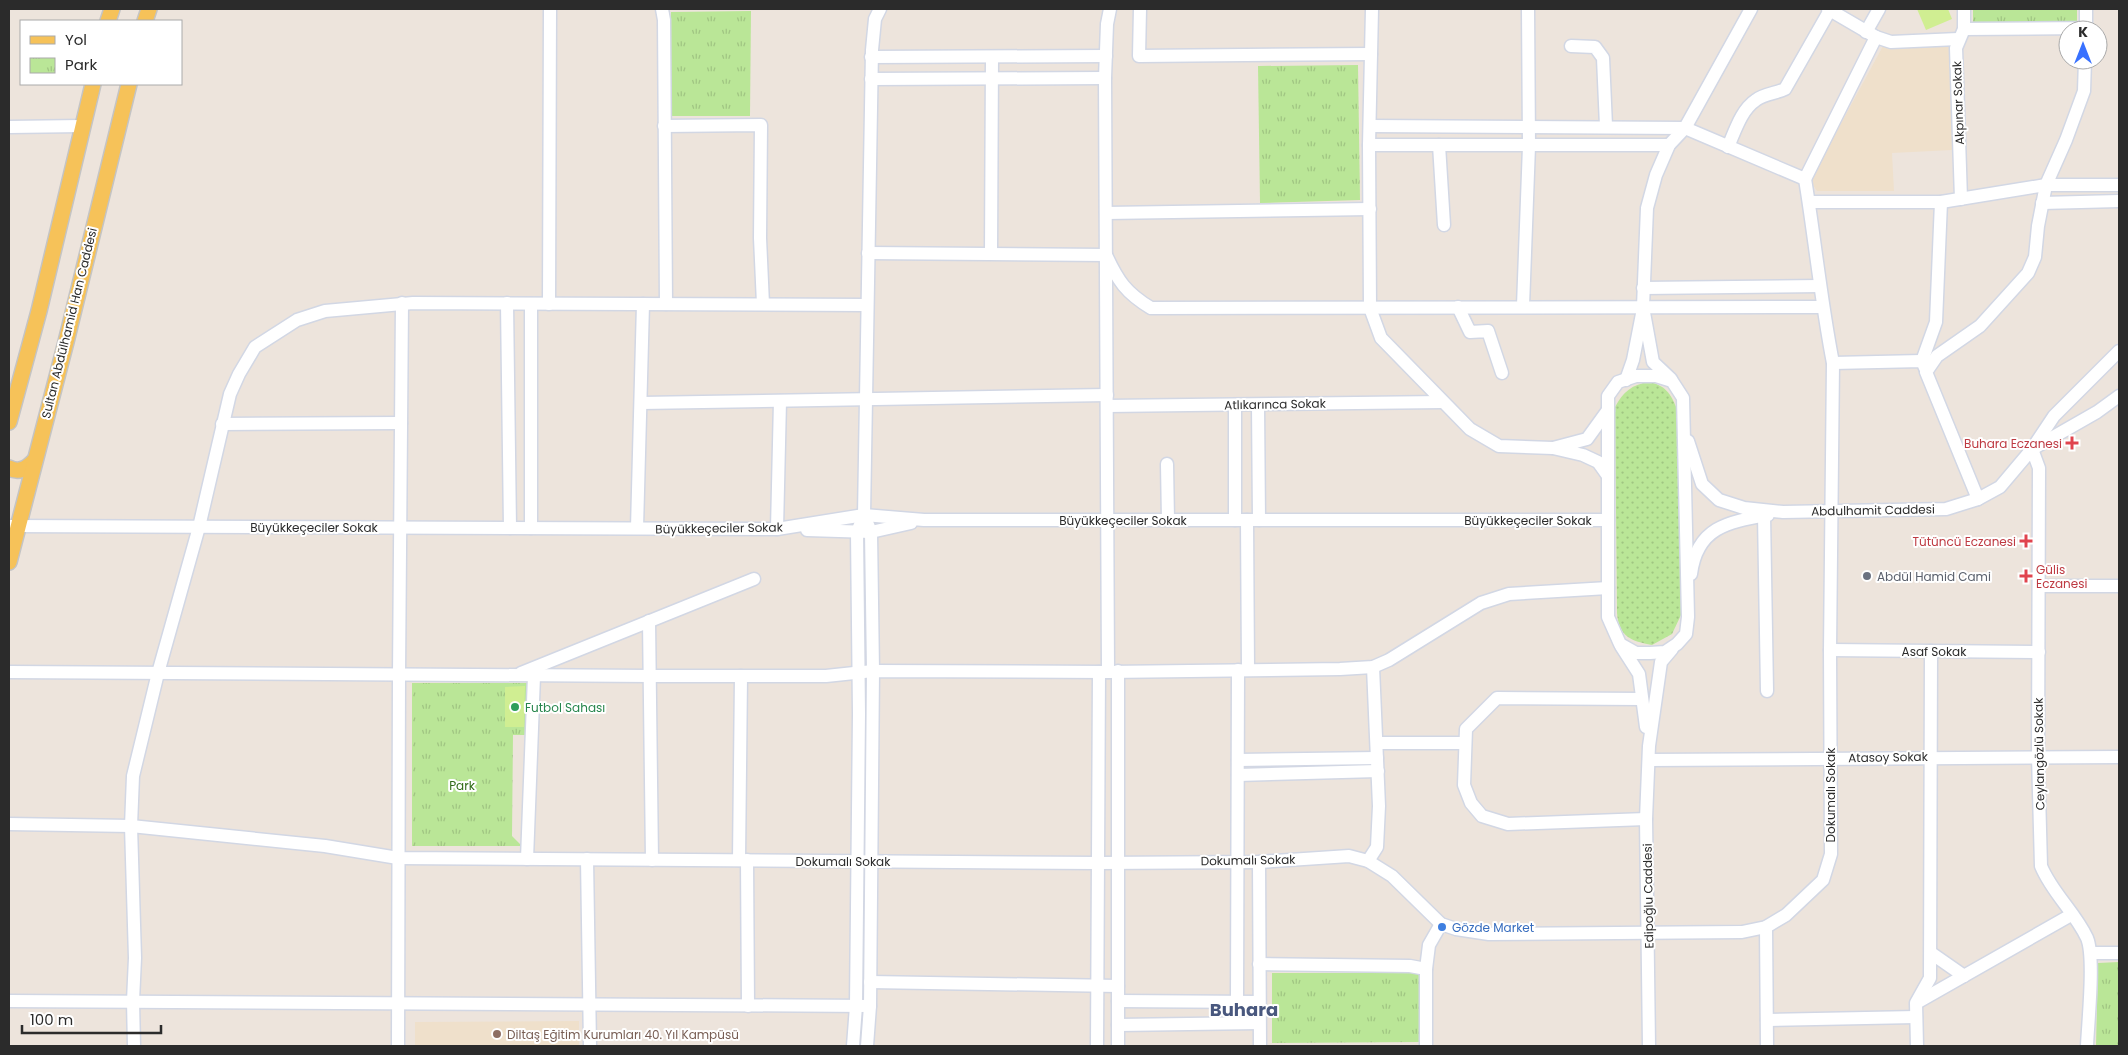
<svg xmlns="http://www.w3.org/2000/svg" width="2128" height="1055" viewBox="0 0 2128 1055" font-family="Poppins,sans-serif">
  <defs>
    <pattern id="grass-dots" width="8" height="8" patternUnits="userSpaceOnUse" patternTransform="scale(1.25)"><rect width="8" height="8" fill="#bae697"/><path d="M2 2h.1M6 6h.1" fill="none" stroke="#a0c582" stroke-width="1.8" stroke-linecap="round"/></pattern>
    <pattern id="park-tufts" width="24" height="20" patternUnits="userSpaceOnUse" patternTransform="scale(1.25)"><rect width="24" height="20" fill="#bae697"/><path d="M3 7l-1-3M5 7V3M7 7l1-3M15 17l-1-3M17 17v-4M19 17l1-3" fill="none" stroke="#a0c582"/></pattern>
  </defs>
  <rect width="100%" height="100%" fill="#ede4dc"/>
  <g fill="#efe0cb">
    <polygon points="1883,46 1951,47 1952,150 1892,153 1894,191 1817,191 1811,182 1816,170"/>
    <polygon points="579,1021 579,1046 415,1046 415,1022"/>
  </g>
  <path fill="url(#grass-dots)" d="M1650,382C1667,386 1672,396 1678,412L1681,615L1672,634L1652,645C1631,641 1619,637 1617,613L1615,407C1623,392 1632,384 1650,382Z"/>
  <g fill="url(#park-tufts)">
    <polygon points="1973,9 2077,9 2077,22 1973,23"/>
    <polygon points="751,11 750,116 669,116 671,12"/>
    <polygon points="1358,65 1360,200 1260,203 1258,66"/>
    <polygon points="412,683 529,683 528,735 513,735 512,836 522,846 412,846"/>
    <polygon points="2119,962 2119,1046 2096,1046 2098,963"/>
    <polygon points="1272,973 1421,973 1422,1042 1272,1043"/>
  </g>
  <g fill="#d0ee92">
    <polygon points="1917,9 1948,9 1952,19 1926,30"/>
    <polygon points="525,686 524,727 505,727 505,687"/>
  </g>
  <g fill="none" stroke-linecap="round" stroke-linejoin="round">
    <defs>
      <g id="minor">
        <polyline points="662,9 664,20 666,304"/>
        <polyline points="1140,9 1139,56 1371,54"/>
        <polyline points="1372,9 1369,145 1370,308 1381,338 1470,429 1499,446 1553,448"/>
        <polyline points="1964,29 2086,28 2086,9"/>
        <polyline points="1866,32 1879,9"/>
        <polyline points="1876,37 1891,42 1958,39"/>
        <polyline points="1571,46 1595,47 1603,58 1606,126"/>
        <polyline points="871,57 1106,56"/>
        <polyline points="871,79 1105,78"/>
        <polyline points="664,126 761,125 760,238 763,304"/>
        <polyline points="1370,126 1685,128 1805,179 1876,37 1828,9"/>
        <polyline points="9,127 82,126"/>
        <polyline points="1369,145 1669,145"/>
        <polyline points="1439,145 1444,225"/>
        <path d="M1728,147C1735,131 1741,110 1756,100C1763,94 1777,93 1785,89L1830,10"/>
        <polyline points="1961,199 1956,48 1964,29 1964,9"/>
        <polyline points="1809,202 1941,202 2046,185 2119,185"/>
        <polyline points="2042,203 2119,201"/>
        <polyline points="1106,213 1370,209"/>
        <path d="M868,253L1106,255C1118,281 1126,293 1151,308L1823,307"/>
        <polyline points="991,253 992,57"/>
        <polyline points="1643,288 1820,286"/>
        <polyline points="507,303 510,528"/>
        <polyline points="549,304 550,9"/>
        <polyline points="1523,306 1529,146 1528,9"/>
        <polyline points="1458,307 1470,332 1488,331 1502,373"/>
        <polyline points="1922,361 1936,322 1941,202"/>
        <polyline points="1833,363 1922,361 1925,368"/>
        <polygon points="1636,376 1656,376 1672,381 1683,398 1688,617 1686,634 1677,644 1665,652 1650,653 1636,653 1620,644 1608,617 1608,396 1618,382"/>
        <polyline points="1671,379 1653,362 1643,307 1647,208 1656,175 1669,145 1685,128 1751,9"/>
        <polyline points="1626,380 1633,360 1642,314"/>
        <polyline points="641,403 1107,395"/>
        <polyline points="1258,405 1259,520"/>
        <polyline points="1107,406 1443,402"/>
        <polyline points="1608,410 1587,439 1553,448 1583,455 1598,462 1608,476"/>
        <polyline points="222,424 401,423"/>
        <polyline points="1688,441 1702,484 1719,500 1744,508 1783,512 1946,509 1978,499 2000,487 2032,449 2054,416 2119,351"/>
        <polyline points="2034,448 2097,412 2119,396"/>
        <path d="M2032,449L2039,468L2038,756L2041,866C2052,893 2075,912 2087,938C2095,957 2088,1022 2087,1046"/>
        <polyline points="1167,464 1168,520"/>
        <polyline points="1978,499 1926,372 1937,356 1980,326 2028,273 2035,257 2038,226 2046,185 2066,140 2084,91 2085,60"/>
        <polyline points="1764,515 1767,691"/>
        <polyline points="1235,520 1235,405"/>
        <polyline points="1247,520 1248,670"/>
        <polyline points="9,526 777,529 864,515 924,520 1608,520"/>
        <polyline points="531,528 531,304"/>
        <polyline points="637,528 643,304"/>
        <polyline points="777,529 780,401"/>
        <polyline points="807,530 871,532 911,523"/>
        <path d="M1691,574C1697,527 1728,522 1768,515"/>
        <polyline points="2039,586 2119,586"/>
        <polyline points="649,621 652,860"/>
        <polyline points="1621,646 1639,674 1646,727"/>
        <polyline points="1830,650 2039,652"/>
        <polyline points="9,672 650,676 826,676 873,671 1108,672 1340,669 1373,667 1389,660 1481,603 1509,594 1608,588"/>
        <polyline points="1108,672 1105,78 1107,24 1110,9"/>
        <polyline points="521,673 754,579"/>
        <polyline points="1642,699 1497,698 1466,729 1464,785 1471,803 1482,816 1508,824 1646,819"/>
        <polyline points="1377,743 1465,743"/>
        <polyline points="1238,760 1377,758"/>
        <polyline points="1649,760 2119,757"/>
        <polyline points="1238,775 1378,771"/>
        <path d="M9,824L131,826L325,846L398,858L1098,863L1259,862L1349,856L1368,861L1392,876L1441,924L1456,929L1489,934L1742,932L1766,927L1786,915L1823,880L1831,854L1830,650L1833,363C1821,302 1815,240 1805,179"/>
        <polyline points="527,859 534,676"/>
        <polyline points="587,859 590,1046"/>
        <polyline points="739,860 741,676"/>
        <polyline points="747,860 748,1006"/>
        <polyline points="1368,861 1377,847 1379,806 1373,667"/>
        <polyline points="1259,862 1260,1046"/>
        <polyline points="1766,927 1767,1046"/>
        <polyline points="1931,953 1964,976"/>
        <polyline points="2091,953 2119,953"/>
        <polyline points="1259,964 1410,966 1426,969"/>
        <polyline points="870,982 1118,986"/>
        <polyline points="9,1001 870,1006"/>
        <polyline points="1118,1001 1259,1002"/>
        <polyline points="1237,1002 1238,670"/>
        <polyline points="1918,1002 2071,915"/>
        <polyline points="1767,1020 1916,1017"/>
        <polyline points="1118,1025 1259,1023"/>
        <polyline points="134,1046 133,1001 135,958 131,826 133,776 158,673 199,527 230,394 239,374 255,347 297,320 325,311 413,303 867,305"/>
        <polyline points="398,1046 399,675 402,303"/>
        <polyline points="853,1046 856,1006 859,714 857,532 864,515"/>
        <polyline points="867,1046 870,1006 873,671 871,532 864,515 872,50 875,19 880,9"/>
        <polyline points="1097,1046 1099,672"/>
        <polyline points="1118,1046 1118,671"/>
        <polyline points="1426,1046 1426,969 1429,945 1441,924"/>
        <polyline points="1649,1046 1646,819 1649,746 1661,662 1672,649"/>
        <polyline points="1917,1046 1916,1003 1930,978 1931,651"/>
      </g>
      <g id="major">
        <polyline points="108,21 112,9"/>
        <polyline points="145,21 149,9"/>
        <polyline points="9,422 39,311 93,84"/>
        <path d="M9,468C19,473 26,469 34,461"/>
        <polyline points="9,562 66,342 129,84"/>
      </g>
    </defs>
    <use href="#minor" stroke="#d2d7e4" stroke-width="15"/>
    <use href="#major" stroke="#c4c4c4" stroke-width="18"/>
    <use href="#minor" stroke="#fff" stroke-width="12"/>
    <use href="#major" stroke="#f6c259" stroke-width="15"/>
  </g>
  <g fill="#e0444e" stroke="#fff" stroke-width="2">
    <path d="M2069.5 435.5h5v5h5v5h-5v5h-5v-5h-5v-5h5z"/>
    <path d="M2023.5 533.5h5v5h5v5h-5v5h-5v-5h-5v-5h5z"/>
    <path d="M2023.5 568.5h5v5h5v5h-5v5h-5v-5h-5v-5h5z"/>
  </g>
  <circle fill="#6b7280" stroke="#fff" stroke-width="2" cx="1867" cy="576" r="5"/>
  <circle fill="#2e9e5b" stroke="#fff" stroke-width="2" cx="515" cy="707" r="5"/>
  <circle fill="#3f7fe0" stroke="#fff" stroke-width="2" cx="1442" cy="927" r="5"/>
  <circle fill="#8d6e63" stroke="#fff" stroke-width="2" cx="497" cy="1034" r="5"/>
  <g text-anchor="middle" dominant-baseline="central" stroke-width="4" stroke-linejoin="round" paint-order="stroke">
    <g font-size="12" fill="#2b2b2b" stroke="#fff">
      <text transform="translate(1958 103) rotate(-92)">Akpınar Sokak</text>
      <text transform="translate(69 323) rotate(-76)">Sultan Abdülhamid Han Caddesi</text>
      <text transform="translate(1275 404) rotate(-1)">Atlıkarınca Sokak</text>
      <text transform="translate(1873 510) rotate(-1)">Abdulhamit Caddesi</text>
      <text x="1123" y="520">Büyükkeçeciler Sokak</text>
      <text x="1528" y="520">Büyükkeçeciler Sokak</text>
      <text x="314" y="527">Büyükkeçeciler Sokak</text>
      <text transform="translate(719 528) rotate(-1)">Büyükkeçeciler Sokak</text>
      <text x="1934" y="651">Asaf Sokak</text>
      <text transform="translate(2039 754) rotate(-91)">Ceylangözlü Sokak</text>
      <text transform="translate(1888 757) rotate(-1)">Atasoy Sokak</text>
      <text transform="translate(1830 795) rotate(-90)">Dokumalı Sokak</text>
      <text transform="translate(1248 860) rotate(-1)">Dokumalı Sokak</text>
      <text x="843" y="861">Dokumalı Sokak</text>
      <text transform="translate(1648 896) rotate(-91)">Edipoğlu Caddesi</text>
    </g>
    <g font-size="12" fill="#be3a42" stroke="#fff" text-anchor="end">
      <text x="2062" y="443">Buhara Eczanesi</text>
      <text x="2016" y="541">Tütüncü Eczanesi</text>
      <text x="2036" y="569" text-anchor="start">Gülis<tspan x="2036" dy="14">Eczanesi</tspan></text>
    </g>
    <g font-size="12" fill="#5b616d" stroke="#fff" text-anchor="start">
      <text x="1877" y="576">Abdül Hamid Cami</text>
    </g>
    <g font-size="12" fill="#27864d" stroke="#fff" text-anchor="start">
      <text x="525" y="707">Futbol Sahası</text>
    </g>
    <g font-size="12" fill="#316b17" stroke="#fff">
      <text x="462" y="785">Park</text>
    </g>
    <g font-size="12" fill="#366cbe" stroke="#fff" text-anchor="start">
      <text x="1452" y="927">Gözde Market</text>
    </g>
    <g font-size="12" fill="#785e54" stroke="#fff" text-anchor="start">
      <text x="507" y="1034">Diltaş Eğitim Kurumları 40. Yıl Kampüsü</text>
    </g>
    <g font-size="18" font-weight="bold" fill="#49587e" stroke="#fff">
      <text x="1244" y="1009">Buhara</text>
    </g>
  </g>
  <rect width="2128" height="1055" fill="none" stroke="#2b2b2b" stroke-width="20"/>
  <rect x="20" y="20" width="162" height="65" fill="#ffffff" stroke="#aaaaaa"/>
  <rect x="30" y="36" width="25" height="8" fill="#f6c259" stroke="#aaaaaa"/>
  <text x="65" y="45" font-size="15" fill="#2b2b2b">Yol</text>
  <rect x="30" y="58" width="25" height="15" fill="url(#park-tufts)" stroke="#aaaaaa"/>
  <text x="65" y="70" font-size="15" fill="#2b2b2b">Park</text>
  <g transform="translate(2083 45)"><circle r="24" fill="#ffffff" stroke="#aaaaaa"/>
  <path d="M0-4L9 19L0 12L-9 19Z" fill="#3871ff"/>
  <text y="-8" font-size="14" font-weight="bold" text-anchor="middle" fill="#2b2b2b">K</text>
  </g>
  <path d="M22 1025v8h139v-8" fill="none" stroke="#2b2b2b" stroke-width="2.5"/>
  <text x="30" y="1025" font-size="15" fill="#2b2b2b" stroke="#ffffff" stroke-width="4" paint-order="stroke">100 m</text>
</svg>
